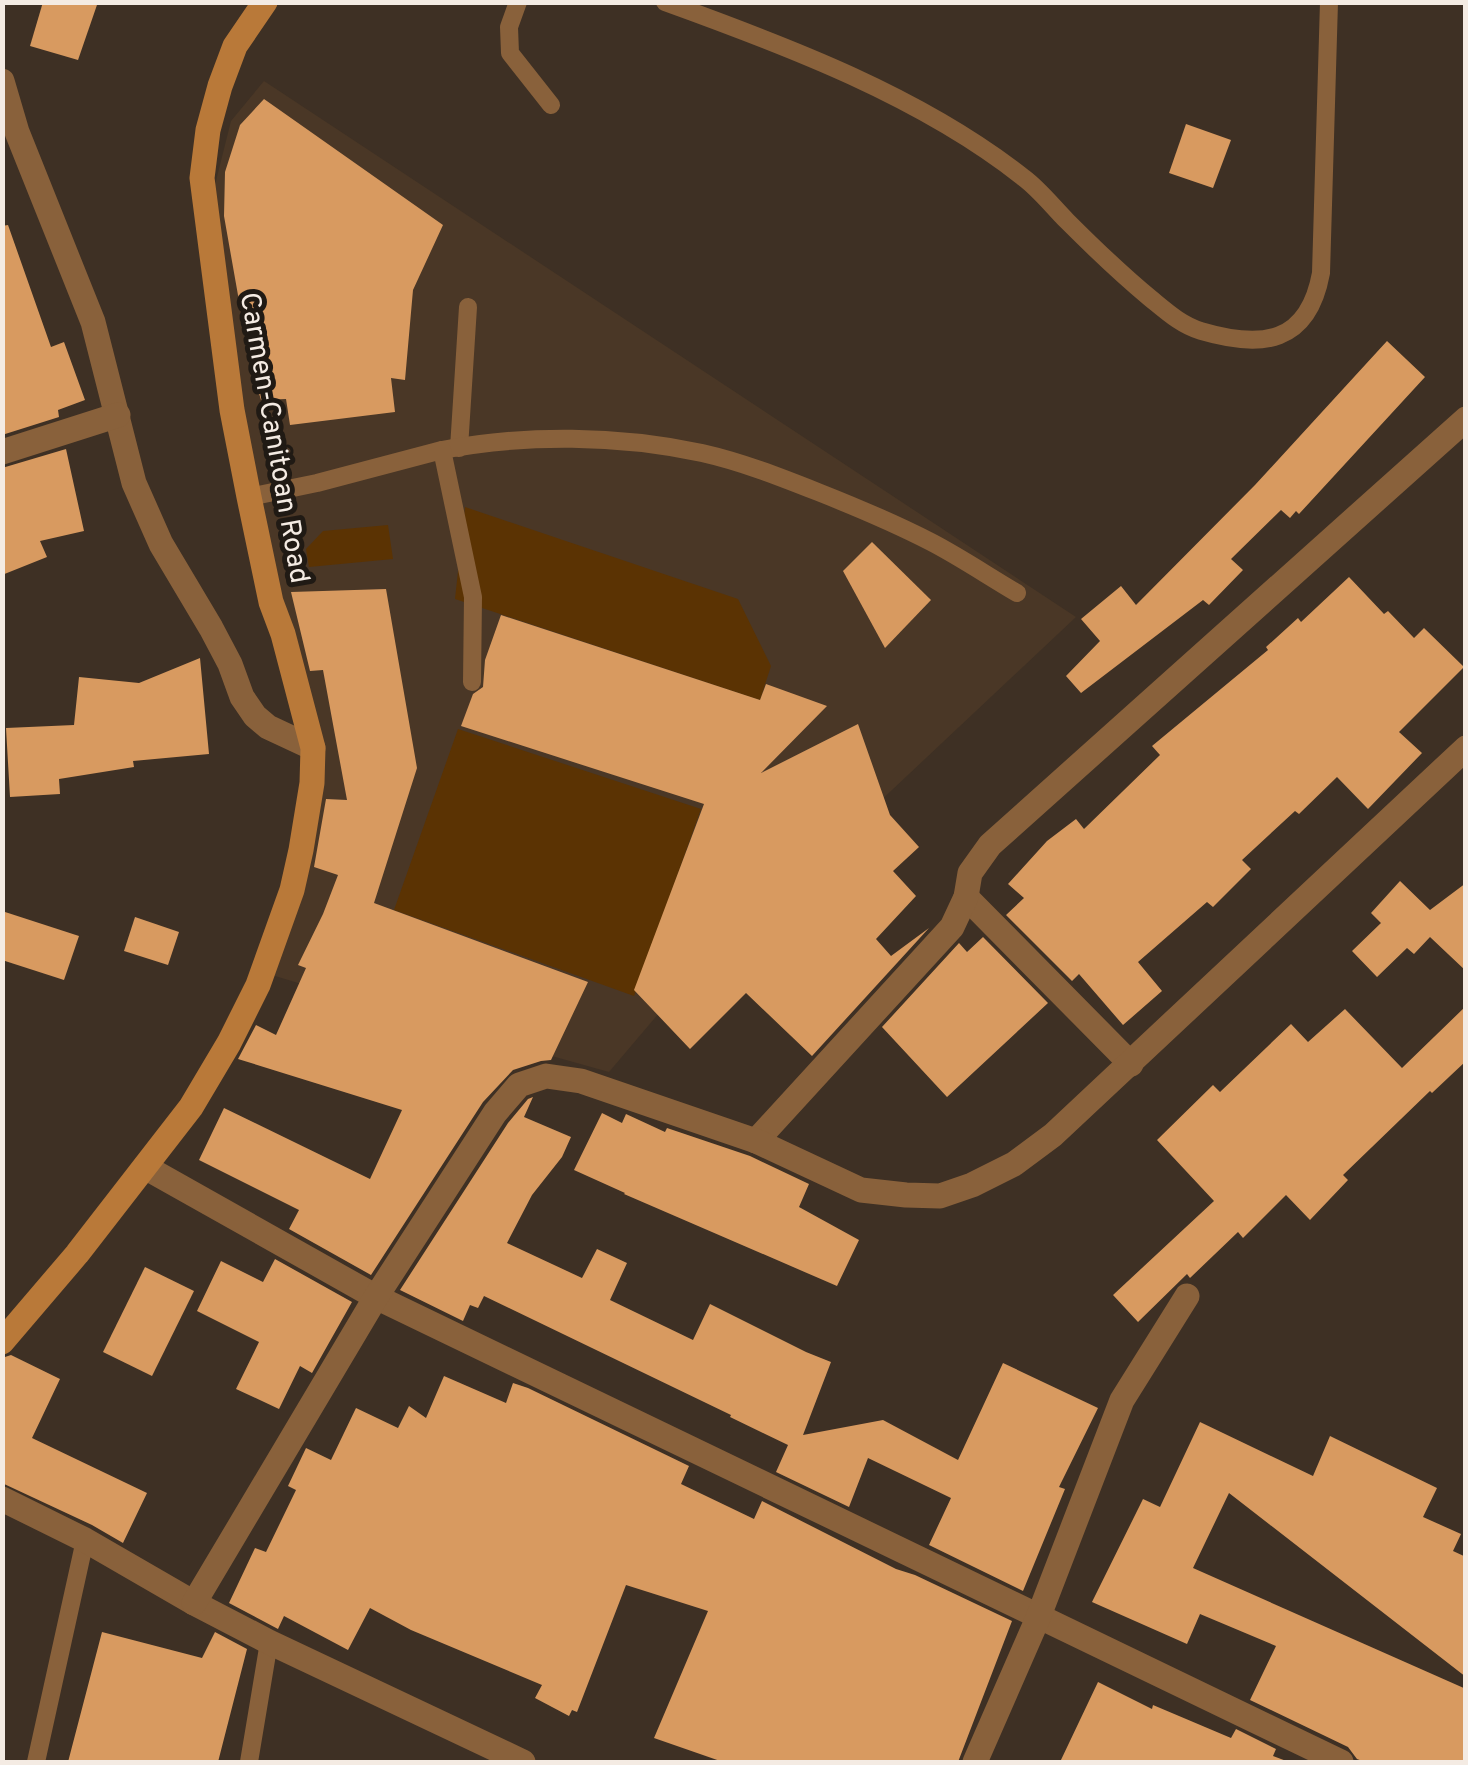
<svg xmlns="http://www.w3.org/2000/svg" width="1468" height="1765" viewBox="0 0 1468 1765" font-family="Overpass,sans-serif">
  <rect width="100%" height="100%" fill="#3e3024"/>
  <polygon fill="#4a3726" points="264,81 1076,617 676,993 609,1072 373,1006 272,975 309,739 239,420 214,189 231,121"/>
  <g fill="#5b3303">
    <polygon points="465,507 738,599 771,666 760,700 455,599"/>
    <polygon points="388,525 393,559 309,567 306,549 323,531"/>
    <polygon points="458,729 701,809 634,996 394,910"/>
  </g>
  <g fill="#d89a60">
    <polygon points="43,2 98,2 78,60 30,46"/>
    <polygon points="264,99 443,225 413,290 405,380 391,378 395,412 290,425 286,399 261,400 250,363 224,216 225,172 240,125"/>
    <polygon points="1186,124 1231,140 1213,188 1169,173"/>
    <polygon points="8,225 51,347 64,342 85,400 58,410 59,417 2,435 2,226"/>
    <polygon points="1387,341 1425,377 1299,514 1296,511 1290,518 1281,510 1231,559 1243,570 1209,605 1203,600 1081,693 1066,676 1100,641 1081,619 1121,586 1136,605 1255,485"/>
    <polygon points="66,449 84,531 40,541 47,557 2,575 2,468"/>
    <polygon points="872,542 931,600 885,648 843,571"/>
    <polygon points="1349,577 1384,614 1388,611 1414,638 1424,628 1464,667 1399,732 1422,753 1368,809 1337,777 1299,814 1295,811 1242,860 1251,869 1213,907 1207,902 1138,962 1162,991 1123,1025 1079,974 1072,981 1006,915 1024,898 1008,884 1047,841 1076,819 1084,829 1160,755 1152,746 1268,650 1266,647 1298,618 1301,622"/>
    <polygon points="386,589 417,768 374,903 588,982 551,1060 541,1061 513,1070 483,1102 371,1275 289,1229 299,1210 199,1160 224,1108 370,1179 402,1110 238,1059 256,1025 276,1035 306,968 298,965 323,914 338,875 314,867 326,799 347,800 323,670 310,671 291,592"/>
    <polygon points="501,615 760,700 766,684 827,706 761,773 858,724 890,815 919,847 893,871 916,896 876,939 891,956 929,928 812,1056 746,993 690,1049 634,990 704,804 461,726 473,694 483,687 485,660"/>
    <polygon points="200,658 209,754 133,761 134,767 59,779 60,794 10,797 6,728 74,725 79,677 139,683"/>
    <polygon points="1400,881 1430,910 1466,883 1466,971 1430,937 1414,954 1407,948 1377,977 1352,951 1381,923 1371,913"/>
    <polygon points="2,911 79,936 64,980 2,960"/>
    <polygon points="135,917 179,932 168,965 124,951"/>
    <polygon points="983,937 1048,1003 947,1097 882,1027 959,943 967,952"/>
    <polygon points="1466,1006 1466,1061 1432,1093 1430,1091 1343,1175 1348,1180 1310,1220 1286,1195 1243,1238 1238,1232 1190,1278 1187,1274 1138,1322 1113,1295 1214,1201 1157,1140 1213,1085 1220,1092 1291,1024 1308,1042 1345,1009 1402,1068"/>
    <polygon points="533,1097 524,1117 571,1137 562,1157 532,1195 507,1243 582,1278 597,1249 627,1263 610,1300 693,1340 710,1304 806,1352 831,1362 803,1435 883,1420 958,1460 1003,1363 1098,1408 1059,1487 1065,1489 1023,1591 929,1545 951,1498 868,1458 849,1507 776,1472 788,1445 730,1417 731,1415 484,1296 478,1308 470,1305 463,1321 400,1290 508,1123 528,1099"/>
    <polygon points="602,1113 622,1123 626,1114 665,1132 667,1128 750,1156 809,1184 799,1207 859,1240 837,1286 624,1194 625,1193 574,1170"/>
    <polygon points="275,1259 352,1302 312,1373 300,1366 279,1409 236,1389 259,1342 197,1311 221,1261 263,1282"/>
    <polygon points="145,1267 194,1291 152,1376 103,1352"/>
    <polygon points="11,1355 60,1379 32,1438 147,1493 123,1543 92,1525 2,1483 2,1358"/>
    <polygon points="444,1376 506,1403 513,1383 528,1388 689,1466 681,1484 754,1519 762,1501 896,1569 915,1575 1012,1621 958,1762 723,1762 654,1738 708,1611 626,1585 577,1712 572,1710 569,1716 535,1698 542,1685 411,1630 370,1608 348,1650 284,1616 278,1629 229,1603 255,1548 266,1552 296,1490 288,1486 306,1448 331,1460 356,1408 398,1428 409,1406 426,1418"/>
    <polygon points="1200,1422 1313,1476 1330,1436 1437,1488 1423,1517 1461,1534 1453,1551 1466,1557 1466,1677 1229,1493 1193,1568 1466,1689 1466,1762 1365,1762 1357,1759 1348,1747 1250,1700 1276,1646 1200,1614 1187,1644 1092,1602 1143,1499 1160,1507"/>
    <polygon points="102,1632 202,1658 215,1632 247,1649 218,1762 68,1762"/>
    <polygon points="1098,1682 1152,1709 1153,1705 1231,1738 1236,1729 1276,1749 1273,1756 1289,1762 1060,1762"/>
  </g>
  <g fill="none" stroke-linecap="round" stroke-linejoin="round">
    <g stroke="#89613b" stroke-width="18">
      <polyline points="518,2 509,27 510,53 551,105"/>
      <path d="M665,2C787,46 922,97 1024,178C1040,190 1053,207 1067,221C1094,248 1121,274 1150,298C1166,311 1181,325 1201,331C1262,349 1308,344 1321,273L1329,2"/>
      <polyline points="459,448 468,307"/>
      <path d="M442,450C526,434 618,435 702,453C742,462 780,477 818,492C856,507 894,523 931,542C960,557 988,576 1017,593"/>
      <polyline points="249,497 317,483 442,450 473,597 472,682"/>
      <polyline points="36,1762 85,1540"/>
      <polyline points="249,1762 269,1642"/>
    </g>
    <g stroke="#89613b" stroke-width="25">
      <polyline points="2,81 17,132 93,322 134,483 161,544 211,628 230,664 242,697 255,716 268,727 313,748"/>
      <polyline points="2,452 118,415"/>
      <polyline points="966,897 1131,1064"/>
      <polyline points="756,1141 952,927 966,897 970,873 990,845 1466,419"/>
      <polyline points="145,1167 376,1297 1341,1762"/>
      <polyline points="2,1499 85,1540 194,1603 269,1642 523,1762"/>
      <polyline points="194,1603 376,1297 495,1113 519,1085 546,1076 581,1081 756,1141 861,1190 906,1195 940,1196 972,1185 1014,1164 1053,1135 1466,748"/>
      <polyline points="975,1762 1038,1618 1122,1400 1187,1296"/>
    </g>
    <polyline stroke="#b97939" stroke-width="25" points="2,1342 77,1254 191,1107 229,1043 258,985 292,890 301,850 312,783 313,748 283,634 271,602 249,497 232,410 202,178 208,130 220,86 235,46 265,2"/>
  </g>
  <g text-anchor="middle" dominant-baseline="central" stroke-width="10" stroke-linejoin="round" paint-order="stroke">
    <g font-size="28" fill="#f4ebe3" stroke="#201a14">
      <text transform="translate(273 438) rotate(80)">Carmen-Canitoan Road</text>
    </g>
  </g>
  <rect width="1468" height="1765" fill="none" stroke="#f4ebe3" stroke-width="10"/>
</svg>
